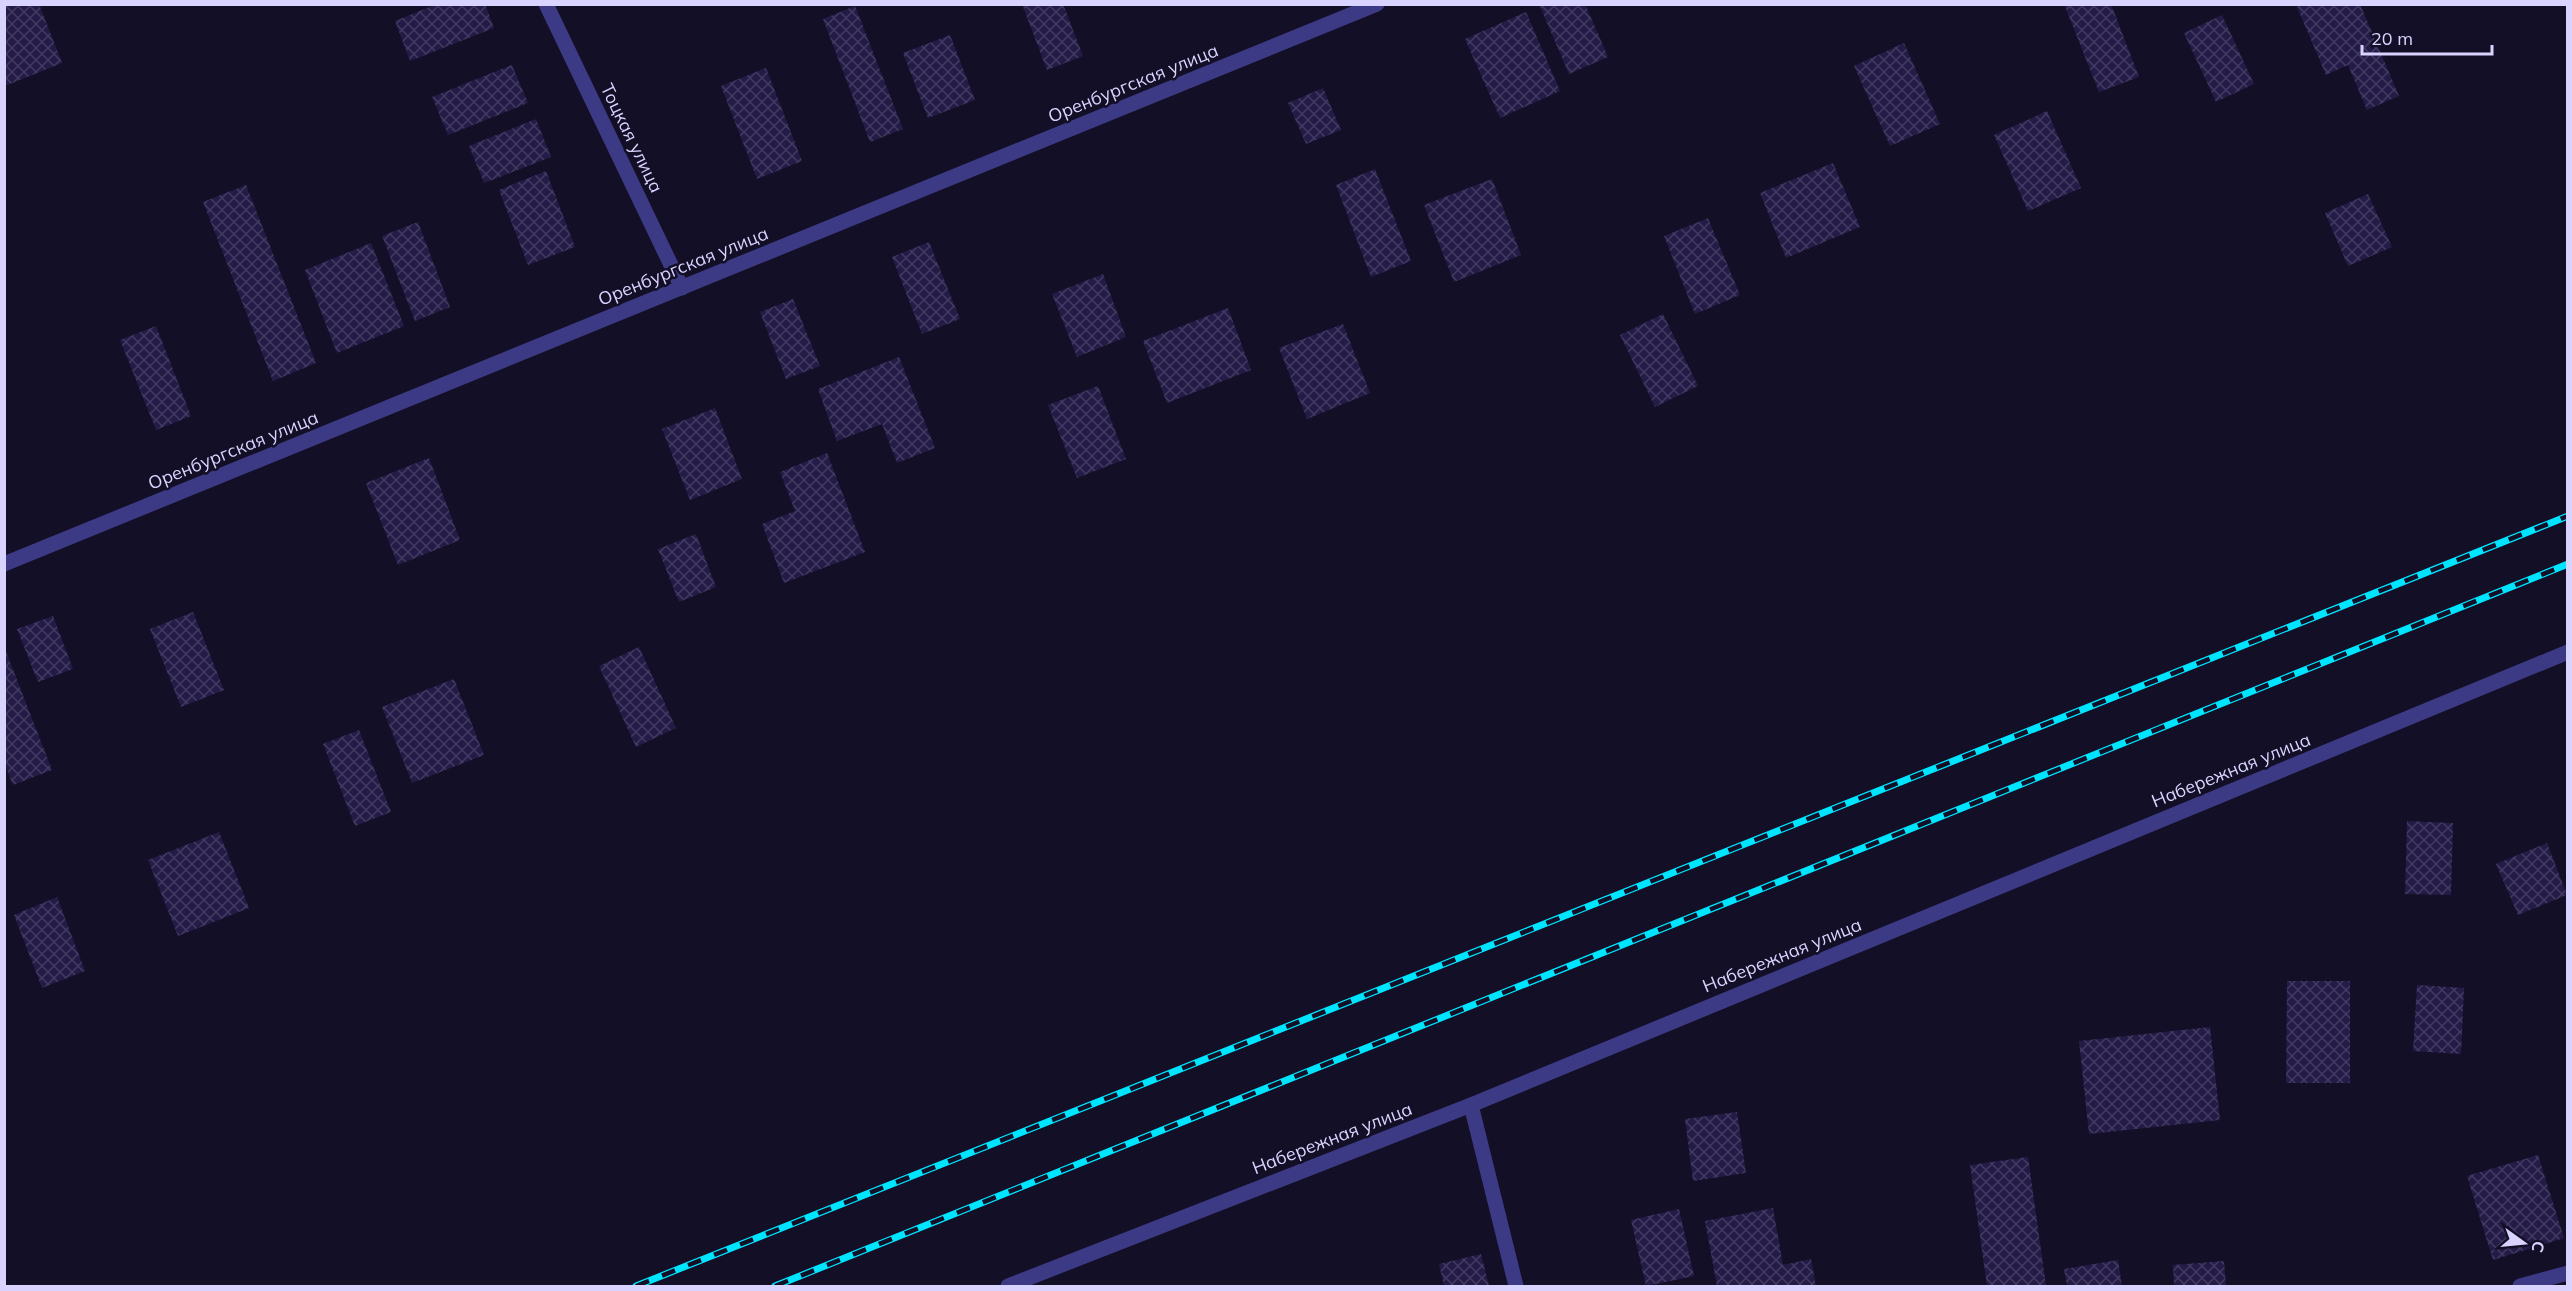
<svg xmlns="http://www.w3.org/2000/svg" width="2572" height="1291" viewBox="0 0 2572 1291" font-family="Mulish,sans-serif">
  <defs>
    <pattern id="building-cross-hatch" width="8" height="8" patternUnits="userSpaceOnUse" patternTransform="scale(1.5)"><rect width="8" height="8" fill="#241b47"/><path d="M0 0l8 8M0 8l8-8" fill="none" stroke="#433b63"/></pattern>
  </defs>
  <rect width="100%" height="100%" fill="#130f26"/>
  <g fill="url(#building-cross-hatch)">
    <polygon points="4,4 39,4 62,63 5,86"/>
    <polygon points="437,4 485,4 494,28 410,61 395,21"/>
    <polygon points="1022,4 1063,4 1083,56 1047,70"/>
    <polygon points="1539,4 1585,4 1608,57 1569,74"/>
    <polygon points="2064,4 2111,4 2139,77 2099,92"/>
    <polygon points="2302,4 2360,4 2399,96 2367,110 2348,65 2326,75 2297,7"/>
    <polygon points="855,6 903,129 870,142 823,19"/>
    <polygon points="1526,12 1560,91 1500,118 1465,39"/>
    <polygon points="2222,15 2254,84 2216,102 2184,33"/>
    <polygon points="950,35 975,100 928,118 903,53"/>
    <polygon points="1904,43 1940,124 1890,146 1854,66"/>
    <polygon points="512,65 528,103 448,135 432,97"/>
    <polygon points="766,68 802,161 757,179 721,86"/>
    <polygon points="1323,88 1341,130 1306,144 1288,103"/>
    <polygon points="2047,111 2081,188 2028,211 1994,135"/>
    <polygon points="536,119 551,157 484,183 469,146"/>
    <polygon points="1833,163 1860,227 1786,258 1760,193"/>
    <polygon points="1375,169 1411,261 1371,277 1336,185"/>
    <polygon points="546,171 575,247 528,265 499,190"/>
    <polygon points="1492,179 1521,255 1454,282 1424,205"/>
    <polygon points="246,185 316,363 273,381 203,202"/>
    <polygon points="2368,194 2392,247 2348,266 2325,213"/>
    <polygon points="1708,218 1740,295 1695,314 1664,236"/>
    <polygon points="418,222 450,307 415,321 382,236"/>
    <polygon points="929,242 960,319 922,334 892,257"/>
    <polygon points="371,243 404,326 337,353 305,270"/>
    <polygon points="1103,274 1126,337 1077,357 1052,294"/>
    <polygon points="793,299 820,366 786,379 760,312"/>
    <polygon points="1228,308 1251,370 1167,403 1143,341"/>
    <polygon points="1663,314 1698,386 1655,407 1620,335"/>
    <polygon points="1343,324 1370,393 1307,419 1279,348"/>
    <polygon points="156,326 191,416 156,430 120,340"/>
    <polygon points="899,357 935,448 897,463 882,424 837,441 818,389"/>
    <polygon points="1098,386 1126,459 1077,478 1048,405"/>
    <polygon points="715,408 742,479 690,500 662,429"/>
    <polygon points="827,453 865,552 784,583 762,524 795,511 780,472"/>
    <polygon points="429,458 460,540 398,565 366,483"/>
    <polygon points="696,534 716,587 679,602 658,549"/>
    <polygon points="193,612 224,690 181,707 150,629"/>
    <polygon points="53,616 73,669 38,682 17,629"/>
    <polygon points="639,647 676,728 636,747 599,666"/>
    <polygon points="5,649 52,770 13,785 4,762"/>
    <polygon points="454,679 484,755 412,783 382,707"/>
    <polygon points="359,730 391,812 355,826 323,744"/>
    <polygon points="2407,821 2453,823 2451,895 2405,894"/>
    <polygon points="219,832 249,908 178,936 148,860"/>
    <polygon points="2547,843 2567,895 2518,915 2496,864"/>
    <polygon points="57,897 85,971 42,988 14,915"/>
    <polygon points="2287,981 2350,981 2350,1083 2286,1083"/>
    <polygon points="2417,985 2464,988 2461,1054 2413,1051"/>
    <polygon points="2210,1027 2220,1120 2089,1134 2079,1041"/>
    <polygon points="1737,1112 1746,1173 1693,1181 1685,1119"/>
    <polygon points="2538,1155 2564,1238 2493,1260 2467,1176"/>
    <polygon points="2028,1157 2046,1286 1987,1286 1970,1165"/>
    <polygon points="1773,1208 1783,1265 1811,1259 1816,1286 1717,1286 1705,1221"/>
    <polygon points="1679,1209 1694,1276 1646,1286 1631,1220"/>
    <polygon points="1481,1254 1489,1286 1444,1286 1439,1264"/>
    <polygon points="2118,1260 2122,1286 2067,1286 2064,1269"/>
    <polygon points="2224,1261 2226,1286 2174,1286 2173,1265"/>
  </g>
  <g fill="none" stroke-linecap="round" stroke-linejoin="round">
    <g stroke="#3d3a85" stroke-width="15">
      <polyline points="546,4 682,288"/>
      <polyline points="4,564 1377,4"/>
      <polyline points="1471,1105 1516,1286"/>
      <polyline points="1008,1286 1471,1105 2568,652"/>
      <polyline points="2520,1286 2568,1273"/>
    </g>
    <defs>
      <g id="rail">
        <polyline points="636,1286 2568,516"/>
        <polyline points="775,1286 2568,564"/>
      </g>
    </defs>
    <use href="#rail" stroke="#00e5ff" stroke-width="7"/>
    <use href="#rail" stroke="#130f26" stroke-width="4.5" stroke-dasharray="14" stroke-linecap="butt"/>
  </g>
  <g text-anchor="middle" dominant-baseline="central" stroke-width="5" stroke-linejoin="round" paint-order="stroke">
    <g font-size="18" fill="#d9d4ff" stroke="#130f26">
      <text transform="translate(1133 83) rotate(-22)">Оренбургская улица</text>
      <text transform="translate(632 138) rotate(64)">Тоцкая улица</text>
      <text transform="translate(683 266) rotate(-22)">Оренбургская улица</text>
      <text transform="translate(233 450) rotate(-22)">Оренбургская улица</text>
      <text transform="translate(2231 770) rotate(-22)">Набережная улица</text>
      <text transform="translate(1782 955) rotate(-22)">Набережная улица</text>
      <text transform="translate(1332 1138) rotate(-21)">Набережная улица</text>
    </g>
  </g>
  <rect width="2572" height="1291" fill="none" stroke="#d9d4ff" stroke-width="12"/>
  <g transform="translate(2524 1243) rotate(105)" stroke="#130f26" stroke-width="4.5" paint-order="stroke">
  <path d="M0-4.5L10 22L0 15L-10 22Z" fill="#d9d4ff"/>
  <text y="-9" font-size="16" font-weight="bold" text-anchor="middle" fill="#d9d4ff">С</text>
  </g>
  <path d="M2362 45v9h130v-9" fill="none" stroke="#d9d4ff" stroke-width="3"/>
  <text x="2371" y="45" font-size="18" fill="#d9d4ff" stroke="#130f26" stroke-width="4.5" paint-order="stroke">20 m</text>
</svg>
